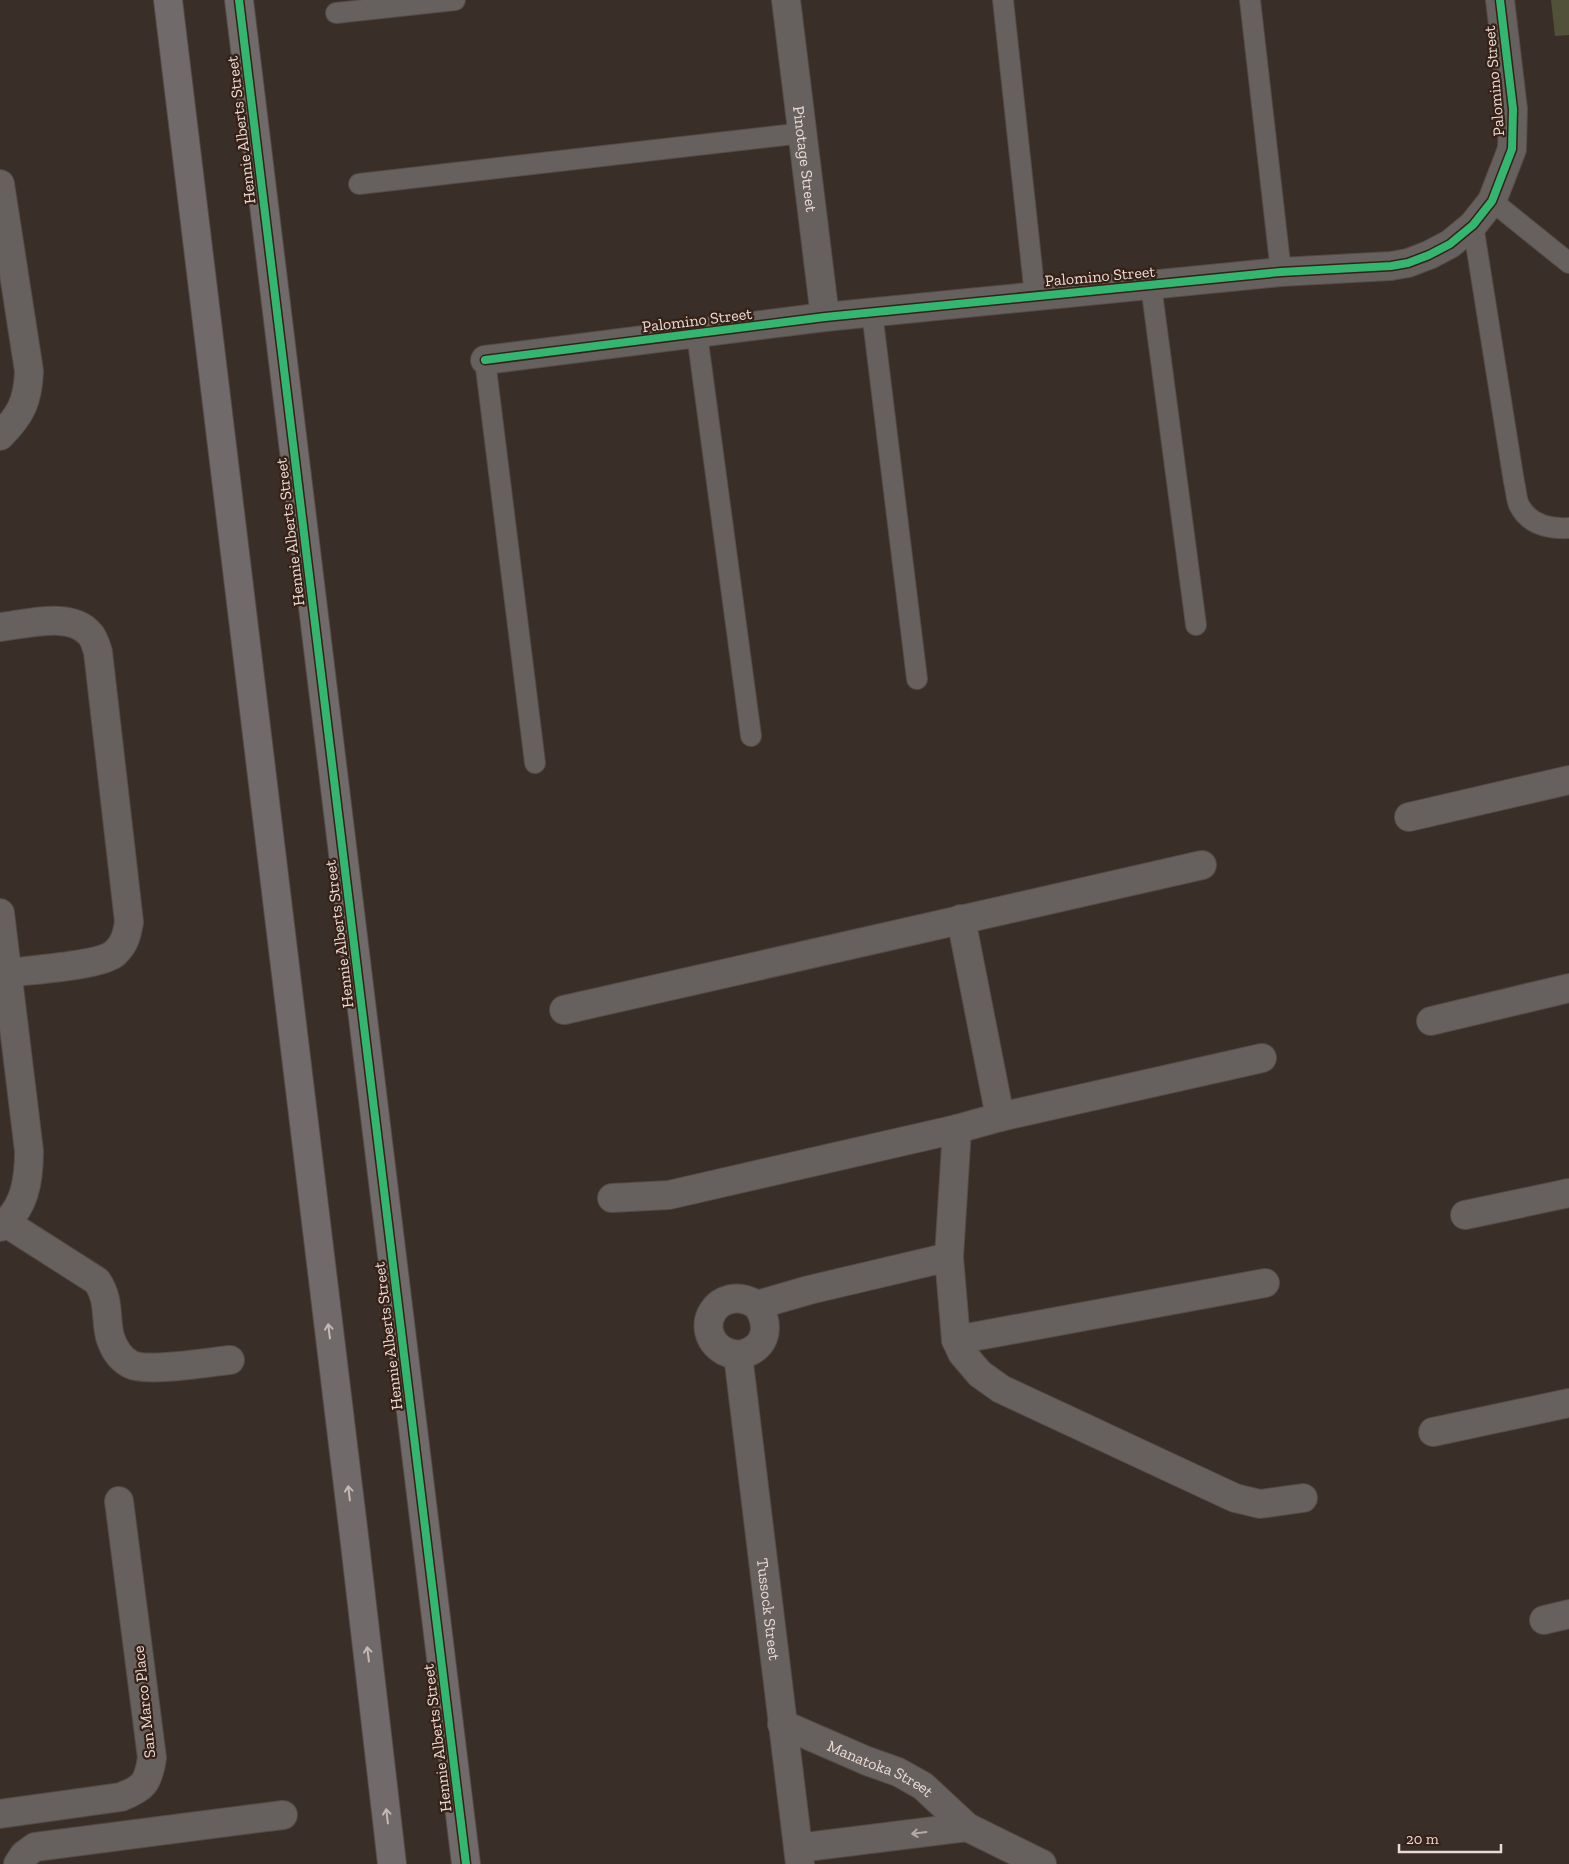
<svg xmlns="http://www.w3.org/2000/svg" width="1569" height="1864" viewBox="0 0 1569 1864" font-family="'Zilla Slab',serif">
  <rect width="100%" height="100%" fill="#392e28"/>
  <polygon fill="#515039" points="1551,0 1569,0 1569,35 1555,36"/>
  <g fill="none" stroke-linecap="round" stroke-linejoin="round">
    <defs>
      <g id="lane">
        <polyline points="1003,0 1035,296"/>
        <polyline points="1250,0 1281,272"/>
        <polyline points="336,13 455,0"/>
        <polyline points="359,184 803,133"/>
        <polyline points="1492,201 1569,263"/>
        <path d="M1473,225L1514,482C1516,489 1516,498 1519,505C1529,525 1549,529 1569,528"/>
        <polyline points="1151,285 1196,625"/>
        <polyline points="872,312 917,679"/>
        <polyline points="697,334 751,736"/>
        <polyline points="485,360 535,763"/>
      </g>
      <g id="street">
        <path id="s1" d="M786,0L825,317"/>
        <path d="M0,184L29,371C28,401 21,415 0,436"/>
        <polyline points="485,360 825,317 1281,272 1391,266 1408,263 1429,255 1450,244 1473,225 1492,201 1512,149 1513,109 1500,0"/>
        <path d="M0,627C26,624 71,611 90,634C94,638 96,646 98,652L129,922C127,934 125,944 115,953C101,966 29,970 7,973"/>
        <polyline points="1409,817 1569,780"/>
        <path d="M0,913L29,1151C29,1180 25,1209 0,1227"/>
        <polyline points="961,919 1000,1117"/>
        <polyline points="564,1010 1202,865"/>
        <polyline points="1431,1021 1569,988"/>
        <polyline points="957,1129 949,1257 956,1340 962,1353 973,1366 980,1374 1001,1389 1235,1498 1260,1504 1303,1498"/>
        <polyline points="612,1198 669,1195 957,1129 1000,1117 1262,1058"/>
        <polyline points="1465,1215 1569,1193"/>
        <path d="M6,1223L97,1281C110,1300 105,1317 110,1337C114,1349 119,1358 130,1364C146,1373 209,1362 230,1360"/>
        <path d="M757,1305C770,1324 768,1347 743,1354C737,1355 730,1354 724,1351C690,1331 717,1281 757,1305L809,1290L949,1257"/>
        <polyline points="956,1340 1265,1283"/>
        <path id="s2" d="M738,1355L800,1864"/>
        <polyline points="1433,1432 1569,1403"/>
        <polyline points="1544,1620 1569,1614"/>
        <path id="s3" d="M782,1724L867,1761L898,1772L923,1786L967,1827L1042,1864"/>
        <path d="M0,1814L121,1797C144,1788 148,1783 152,1758L119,1501"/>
        <polyline points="798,1848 967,1827"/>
        <polyline points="18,1864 24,1855 35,1847 283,1815"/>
      </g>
      <g id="secondary">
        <polyline points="168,0 355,1544 392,1864"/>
        <polyline points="239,0 466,1864"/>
      </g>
    </defs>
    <use href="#lane" stroke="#544b45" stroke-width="22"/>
    <use href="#street" stroke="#544b45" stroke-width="30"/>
    <use href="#secondary" stroke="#544b45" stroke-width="30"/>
    <use href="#lane" stroke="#66605f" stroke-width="20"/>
    <use href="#street" stroke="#66605f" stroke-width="28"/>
    <use href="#secondary" stroke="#716a6a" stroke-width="28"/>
    <defs>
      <g id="cycleway">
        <polyline points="239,0 466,1864"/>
        <polyline points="485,360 825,317 1281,272 1391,266 1408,263 1429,255 1450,244 1473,225 1492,201 1512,149 1513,109 1500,0"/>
      </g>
    </defs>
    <use href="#cycleway" stroke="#362117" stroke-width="11"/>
    <use href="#cycleway" stroke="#33b770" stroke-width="8"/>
  </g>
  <defs><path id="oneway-shaft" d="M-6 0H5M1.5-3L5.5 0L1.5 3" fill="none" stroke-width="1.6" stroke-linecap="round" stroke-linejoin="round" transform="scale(1.25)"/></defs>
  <g stroke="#c6b9b5">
    <use href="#oneway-shaft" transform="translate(329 1331) rotate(-97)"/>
    <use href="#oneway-shaft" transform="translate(349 1493) rotate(-97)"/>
    <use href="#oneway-shaft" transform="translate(368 1654) rotate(-97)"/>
    <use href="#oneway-shaft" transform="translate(387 1816) rotate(-97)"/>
  </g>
  <use stroke="#b5aaa6" href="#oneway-shaft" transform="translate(919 1833) rotate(173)"/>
  <g text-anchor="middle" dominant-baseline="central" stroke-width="4.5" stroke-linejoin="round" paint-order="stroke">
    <g font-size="16" fill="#eadbd5" stroke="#362117">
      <text transform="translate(1494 81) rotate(-95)">Palomino Street</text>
      <text transform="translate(241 130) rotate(-97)">Hennie Alberts Street</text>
      <text stroke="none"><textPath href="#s1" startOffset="160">Pinotage Street</textPath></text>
      <text transform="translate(1100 276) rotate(-5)">Palomino Street</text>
      <text transform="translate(697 320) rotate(-7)">Palomino Street</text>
      <text transform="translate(290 532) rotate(-97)">Hennie Alberts Street</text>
      <text transform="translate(339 934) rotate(-97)">Hennie Alberts Street</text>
      <text transform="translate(388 1336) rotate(-97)">Hennie Alberts Street</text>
      <text stroke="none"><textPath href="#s2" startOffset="256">Tussock Street</textPath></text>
      <text transform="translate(144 1702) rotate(-96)">San Marco Place</text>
      <text transform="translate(437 1738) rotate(-97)">Hennie Alberts Street</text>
      <text stroke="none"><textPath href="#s3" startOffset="108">Manatoka Street</textPath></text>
    </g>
  </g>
  <path d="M1399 1844v8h102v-8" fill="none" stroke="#eadbd5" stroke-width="2.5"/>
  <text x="1406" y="1844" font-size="15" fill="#eadbd5" stroke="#362117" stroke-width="4" paint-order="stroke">20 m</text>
</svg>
